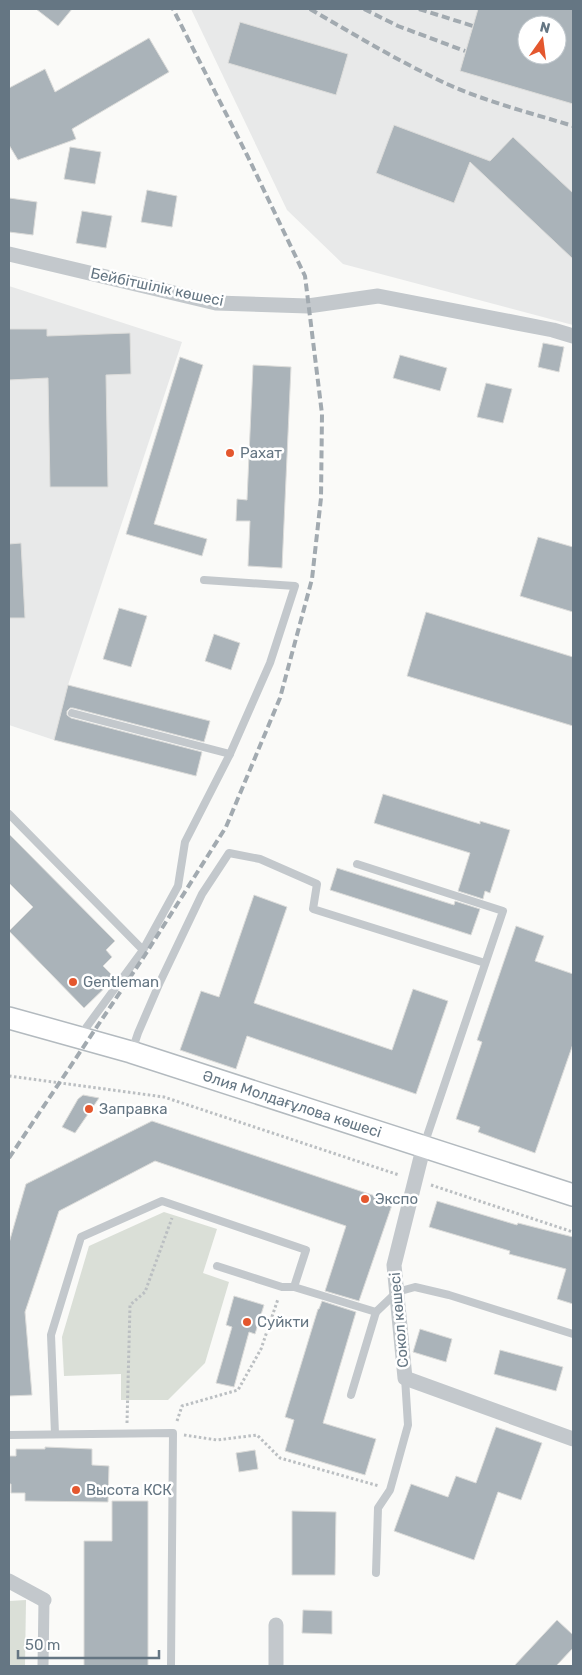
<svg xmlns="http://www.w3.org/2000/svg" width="582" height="1675" viewBox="0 0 582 1675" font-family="Rubik,sans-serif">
  <rect width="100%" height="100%" fill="#fafaf8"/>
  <g fill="#e8e9e9" fill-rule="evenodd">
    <path d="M191,9H573V325L343,264L287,210ZM527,25H557V55H527Z"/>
    <polygon points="9,286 182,342 68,685 54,740 9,725"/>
  </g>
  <g fill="#dadfd7">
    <polygon points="164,1212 217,1229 203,1273 229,1282 205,1363 168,1400 121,1400 121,1374 64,1376 62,1337 89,1246"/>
    <polygon points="26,1600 25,1666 9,1666 9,1601"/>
  </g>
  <g fill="#aab3b9" stroke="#dcdcda" fill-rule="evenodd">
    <polygon points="36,9 72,9 58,26"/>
    <path d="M478,9H573V104L460,71ZM527,25H557V55H527Z"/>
    <polygon points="240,22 348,54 336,95 228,63"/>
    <polygon points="149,38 169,72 72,129 76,139 18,160 9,145 9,88 45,69 55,92"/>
    <polygon points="394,125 490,161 513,137 573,193 573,259 470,162 454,203 376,173"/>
    <polygon points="70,147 101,152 95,184 64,179"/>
    <polygon points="147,190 177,196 172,227 141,222"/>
    <polygon points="9,198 37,202 33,235 9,232"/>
    <polygon points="82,211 112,216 106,248 76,243"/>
    <polygon points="9,329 47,329 47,336 130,333 131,374 106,375 108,487 50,487 48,378 9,380"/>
    <polygon points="543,343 564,347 559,372 538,367"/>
    <polygon points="400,355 447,368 440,391 393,378"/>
    <polygon points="180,357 203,365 154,524 207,539 202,556 126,534"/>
    <polygon points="253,365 291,367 282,568 248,566 250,521 236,521 237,499 247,500"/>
    <polygon points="486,383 512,389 503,423 477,417"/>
    <polygon points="538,537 573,547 573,612 520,596"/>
    <polygon points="21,543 25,618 9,618 9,544"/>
    <polygon points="119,608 147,616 131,667 103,659"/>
    <polygon points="426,612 573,657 573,726 407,676"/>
    <polygon points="214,634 240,643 231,670 205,661"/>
    <polygon points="68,685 210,721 204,742 73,708 70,708 67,711 67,715 71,718 202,752 196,776 54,740"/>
    <polygon points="383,794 480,824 480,821 510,830 490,893 485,891 483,899 458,891 470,853 374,823"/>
    <polygon points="9,834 115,941 106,950 112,957 103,966 115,978 84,1008 9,931 33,907 9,883"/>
    <polygon points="337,868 454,905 455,901 480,909 471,935 330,890"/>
    <polygon points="254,895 287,907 254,1003 392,1050 413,989 448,1001 416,1094 247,1036 236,1069 180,1050 201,991 219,997"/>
    <polygon points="516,926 544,936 535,961 573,974 573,1044 535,1153 478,1132 480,1127 456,1119 482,1042 477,1040"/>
    <polygon points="83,1095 99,1098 75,1133 62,1127 78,1099"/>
    <polygon points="152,1121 393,1202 359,1301 325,1291 346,1226 155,1161 59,1211 25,1312 32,1395 9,1396 9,1243 26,1184"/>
    <polygon points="437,1201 517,1225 518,1223 573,1237 573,1304 557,1299 566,1269 509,1254 510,1251 429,1227"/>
    <polygon points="234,1296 264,1305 255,1334 249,1332 234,1387 216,1383 232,1327 226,1325"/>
    <polygon points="322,1301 356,1312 323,1423 376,1439 365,1475 285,1451 294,1420 285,1417 318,1309 319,1309"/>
    <polygon points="420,1329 452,1339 446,1362 413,1352"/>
    <polygon points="500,1350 563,1367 556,1391 494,1374"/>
    <polygon points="496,1427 542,1443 521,1500 498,1492 474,1560 394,1531 411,1484 448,1497 456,1476 476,1483"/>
    <polygon points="45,1447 92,1449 92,1465 109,1466 108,1502 25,1501 25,1493 11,1493 11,1484 9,1484 9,1456 16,1456 16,1449 45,1449"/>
    <polygon points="255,1450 258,1469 239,1472 236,1453"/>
    <polygon points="112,1501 148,1501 148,1666 84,1666 84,1541 112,1541"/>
    <polygon points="292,1511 336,1512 335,1575 292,1575"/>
    <polygon points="303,1610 332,1611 332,1634 302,1633"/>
    <polygon points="557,1620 573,1635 573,1648 556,1666 514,1666"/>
  </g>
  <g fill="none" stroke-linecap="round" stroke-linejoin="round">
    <defs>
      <polyline id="secondary" points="9,1018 131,1052 573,1195"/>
    </defs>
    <use href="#secondary" stroke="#b3babf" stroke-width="24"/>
    <g stroke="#bbbfc2" stroke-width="3" stroke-dasharray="2.5 2.5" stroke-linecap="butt">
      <polyline points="9,1076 164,1097 399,1175"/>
      <polyline points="431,1185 573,1232"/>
      <polyline points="177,1421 182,1406 238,1390 261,1349 278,1299"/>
      <polyline points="127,1423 130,1305 145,1292 172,1218"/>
      <polyline points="184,1435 217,1440 257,1435 280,1458 379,1486"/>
    </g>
    <g stroke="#c3c8cc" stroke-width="8">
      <polyline points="72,713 230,754"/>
      <polyline points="9,814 143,950"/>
      <polyline points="357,864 503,911 424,1145"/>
      <polyline points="80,1036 143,950 178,886 185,842 230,754 270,663 295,586 204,580"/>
      <polyline points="132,1051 138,1033 160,982 202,894 229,853 260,859 317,884 313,909 485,963"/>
      <polyline points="217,1266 282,1287 294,1287"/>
      <polyline points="351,1395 376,1312"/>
      <polyline points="55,1434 51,1335 81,1237 162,1201 306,1250 294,1287 376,1312 397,1292 415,1287 449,1295 573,1334"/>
      <polyline points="9,1435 173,1433 171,1666"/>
      <polyline points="376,1573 378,1508 390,1490 408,1425 405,1378"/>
    </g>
    <polyline stroke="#c3c8cc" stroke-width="11" points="43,1666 44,1600"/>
    <g stroke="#c3c8cc" stroke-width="15">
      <polyline points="9,254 216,303 308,306 378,296 553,330 573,336"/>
      <polyline points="424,1145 394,1265 405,1378 573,1439"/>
      <polyline points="9,1581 44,1600"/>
      <polyline points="276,1625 276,1666"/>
    </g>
    <use href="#secondary" stroke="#fff" stroke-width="21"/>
    <g stroke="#a2aab0" stroke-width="4" stroke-dasharray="8 4" stroke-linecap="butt">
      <path d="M310,9C355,35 400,62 447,84C487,102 531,113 573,126"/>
      <polyline points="364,9 398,26 465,51"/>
      <polyline points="419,9 473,26"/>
      <polyline points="9,1158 145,955 226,827 280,698 312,579 321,498 322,414 305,276 248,157 173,9"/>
    </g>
  </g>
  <g fill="#e4572e" stroke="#fff" stroke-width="2">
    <circle cx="230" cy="453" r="5"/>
    <circle cx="73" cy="982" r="5"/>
    <circle cx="89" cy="1109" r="5"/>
    <circle cx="365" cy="1199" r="5"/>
    <circle cx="247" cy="1322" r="5"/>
    <circle cx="76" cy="1490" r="5"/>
  </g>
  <g text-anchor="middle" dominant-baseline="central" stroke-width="5" stroke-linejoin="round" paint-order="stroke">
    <g font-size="15" fill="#657683" stroke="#fff">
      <text transform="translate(157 287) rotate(12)">Бейбітшілік көшесі</text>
      <text transform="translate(292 1104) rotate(18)">Әлия Молдағұлова көшесі</text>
      <text transform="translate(399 1320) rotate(-95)">Сокол көшесі</text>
    </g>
    <g font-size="15" fill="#657683" stroke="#fff" text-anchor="start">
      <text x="240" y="453">Рахат</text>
      <text x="83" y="982">Gentleman</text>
      <text x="99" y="1109">Заправка</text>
      <text x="375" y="1199">Экспо</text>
      <text x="257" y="1322">Суйкти</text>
      <text x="86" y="1490">Высота КСК</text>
    </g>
  </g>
  <rect width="582" height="1675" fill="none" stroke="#657683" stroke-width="20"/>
  <g transform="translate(542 40) rotate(14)"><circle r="24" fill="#ffffff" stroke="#c1c8cd"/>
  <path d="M0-4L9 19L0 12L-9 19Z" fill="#e4572e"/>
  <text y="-8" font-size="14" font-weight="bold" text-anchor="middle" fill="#657683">N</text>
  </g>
  <path d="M18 1650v8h141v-8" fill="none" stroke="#657683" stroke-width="2.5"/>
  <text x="25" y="1650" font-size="15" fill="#657683" stroke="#ffffff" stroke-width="4" paint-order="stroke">50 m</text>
</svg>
